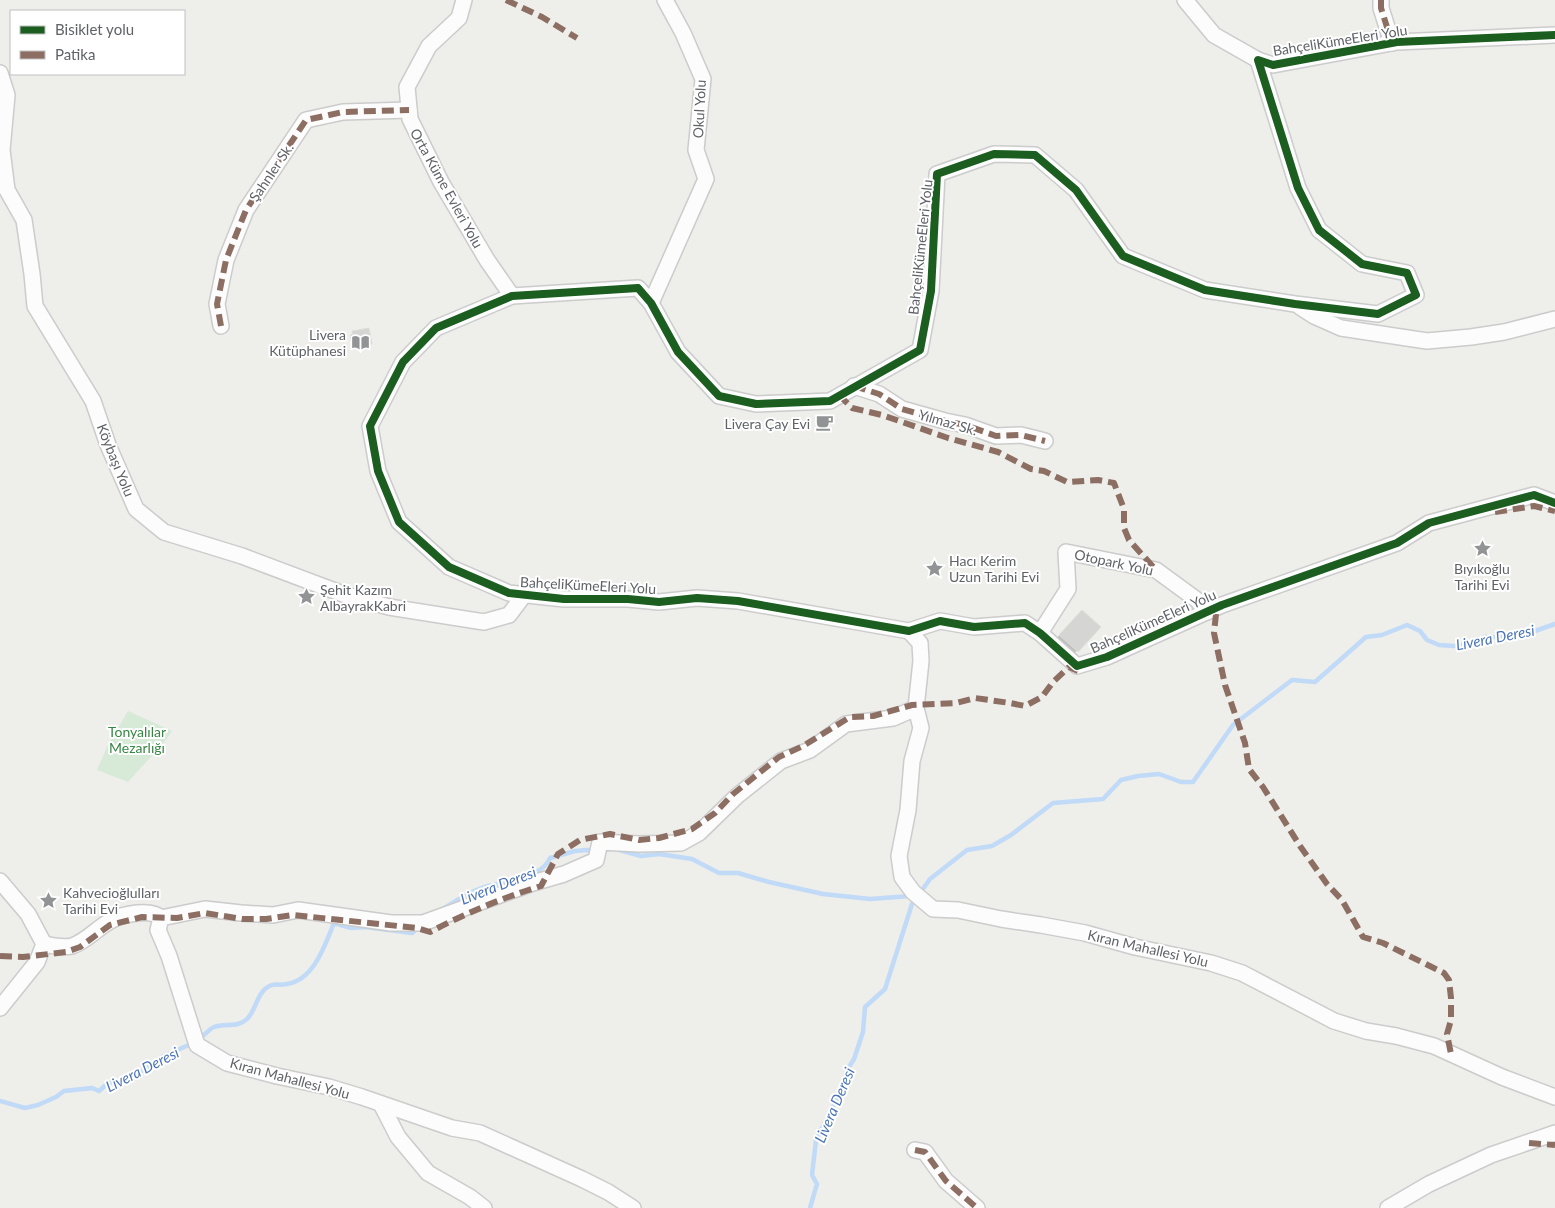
<svg xmlns="http://www.w3.org/2000/svg" width="1555" height="1208" viewBox="0 0 1555 1208" font-family="Lato,sans-serif">
  <rect width="100%" height="100%" fill="#eeeeea"/>
  <polygon fill="#d7ead8" points="128,711 172,731 165,741 128,782 97,770 108,745"/>
  <g fill="#0003">
    <polygon points="353,333 371,343 368,346 352,349 350,336"/>
    <polygon points="1076,618 1099,627 1070,658 1053,642"/>
  </g>
  <g fill="none" stroke-linecap="round" stroke-linejoin="round">
    <g stroke="#c0daf7" stroke-width="4.5">
      <path d="M443,909C457,900 479,886 494,885C512,879 542,877 550,858L575,851L587,850L604,851L612,848L641,856L659,854L692,859L719,873H738L769,882L823,894L870,899L911,896"/>
      <path d="M199,1039C204,1036 209,1029 214,1027C225,1023 238,1028 247,1019C256,1010 256,997 265,989C272,982 278,986 287,984C314,980 325,945 334,923L351,928L365,927L412,933L419,927"/>
      <polyline points="0,1101 25,1108 38,1105 56,1097 64,1091 92,1088 99,1091 108,1083 121,1081 142,1071 162,1057 193,1043"/>
      <polyline points="810,1208 817,1184 812,1175 816,1140 845,1083 846,1072 854,1059 863,1032 865,1007 885,989 912,904 930,879 967,850 992,846 1011,835 1053,803 1103,799 1121,780 1138,776 1159,774 1181,782 1193,782 1233,725 1292,680 1315,682 1366,637 1382,635 1407,625 1420,631 1427,640 1439,645 1454,646 1469,644 1485,637 1498,637 1532,632 1555,624"/>
    </g>
  </g>
  <g fill="#d5d5d3" stroke="#deddd9">
    <polygon points="369,328 372,344 355,347 352,331"/>
    <polygon points="1082,610 1101,627 1078,652 1059,635"/>
  </g>
  <g fill="none" stroke-linecap="round" stroke-linejoin="round">
    <defs>
      <g id="minor">
        <polyline points="464,0 459,18 429,46 407,87 410,119 441,182 487,260 512,296"/>
        <polyline points="1185,0 1214,35 1258,60"/>
        <polyline points="1381,0 1381,8 1392,43"/>
        <polyline points="1555,35 1397,42 1273,65 1258,60 1298,188 1319,230 1362,264 1407,273 1416,295 1378,314 1295,304 1205,290 1123,256 1076,190 1035,155 994,154 937,174 931,291 920,350 830,401 756,404 719,396 678,352 651,303 638,288 512,296 436,328 403,362 370,426 378,471 399,522 449,567 509,593 564,599 628,599 659,602 697,598 738,601 909,631 940,621 974,627 1025,623 1040,633 1077,666 1107,657 1222,605 1397,543 1429,523 1534,495 1555,503"/>
        <polyline points="0,73 7,95 2,150 7,190 24,220 32,274 35,306 93,401 108,445 136,509 164,532 242,556 343,594 389,607 484,622 509,615 524,595"/>
        <polyline points="651,303 706,179 696,150 703,79 683,33 665,0"/>
        <polyline points="1300,307 1314,316 1341,328 1427,341 1471,337 1504,332 1555,319"/>
        <polyline points="221,326 217,304 226,260 246,210 306,120 343,112 409,110"/>
        <polyline points="854,386 879,394 902,409 945,421 965,425 996,436 1021,435 1045,441"/>
        <polyline points="909,631 920,643 921,661 916,708 921,728 912,761 908,810 899,856 902,877 913,892 933,909 958,910 1001,919 1041,925 1085,933 1135,947 1211,963 1242,973 1334,1021 1366,1031 1396,1036 1434,1046 1502,1077 1555,1097"/>
        <polyline points="1040,633 1068,589 1066,552 1156,570 1197,600 1207,612"/>
        <polyline points="0,881 28,914 44,944 37,962 0,1008"/>
        <path d="M44,944C54,946 63,948 72,946C87,941 98,927 112,920C123,914 151,908 161,918"/>
        <polyline points="381,1104 398,1137 428,1173 470,1197 484,1208"/>
        <polyline points="915,1150 925,1152 946,1181 977,1208"/>
        <polyline points="633,1208 608,1192 582,1179 480,1133 452,1128 362,1097 329,1087 277,1076 227,1063 197,1045 169,956 158,930 161,918 205,909 241,913 273,915 298,910 391,923 423,923 533,883 564,874 596,860 600,842 639,844 681,843 699,833 737,796 781,761 810,750 846,724 893,718 916,708"/>
        <polyline points="1388,1208 1429,1184 1491,1155 1555,1133"/>
      </g>
    </defs>
    <use href="#minor" stroke="#cbcccb" stroke-width="18"/>
    <use href="#minor" stroke="#fcfcfc" stroke-width="15"/>
    <g stroke="#8d6e63" stroke-width="6" stroke-dasharray="12 6" stroke-linecap="butt">
      <polyline points="506,0 542,17 577,38"/>
      <polyline points="1381,0 1381,8 1392,43"/>
      <polyline points="221,326 217,304 226,260 246,210 306,120 343,112 409,110"/>
      <polyline points="854,386 879,394 902,409 945,421 965,425 996,436 1021,435 1045,441"/>
      <polyline points="839,395 852,408 882,415 948,438 998,452 1031,469 1044,471 1067,482 1098,480 1114,483 1124,509 1124,528 1129,540 1156,570"/>
      <polyline points="1495,512 1534,506 1555,511"/>
      <polyline points="1216,614 1214,633 1225,685 1245,743 1249,769 1263,787 1300,846 1327,884 1342,900 1363,937 1383,943 1444,973 1449,980 1451,998 1451,1020 1447,1034 1451,1054"/>
      <path d="M0,956L23,957L66,952L80,947L110,925L142,917L177,918L205,913L242,919H266L293,915L417,928L430,932C466,913 502,898 541,886L558,854L580,840L610,834L639,840L659,838L692,829L715,813L733,794L779,757L803,746L850,717L873,716L912,705L956,703L975,698L1010,703L1025,706L1042,697L1053,682L1069,667L1078,671"/>
      <polyline points="1529,1143 1555,1145"/>
      <polyline points="915,1150 925,1152 946,1181 977,1208"/>
    </g>
    <defs>
      <polyline id="cycleway" points="1555,35 1397,42 1273,65 1258,60 1298,188 1319,230 1362,264 1407,273 1416,295 1378,314 1295,304 1205,290 1123,256 1076,190 1035,155 994,154 937,174 931,291 920,350 830,401 756,404 719,396 678,352 651,303 638,288 512,296 436,328 403,362 370,426 378,471 399,522 449,567 509,593 564,599 628,599 659,602 697,598 738,601 909,631 940,621 974,627 1025,623 1040,633 1077,666 1107,657 1222,605 1397,543 1429,523 1534,495 1555,503"/>
    </defs>
    <use href="#cycleway" stroke="#fff" stroke-width="11"/>
    <use href="#cycleway" stroke="#1b5e20" stroke-width="8"/>
  </g>
  <defs>
    <symbol id="library-bare" viewBox="-9 -9 18 18"><path d="M-6-4Q-3-5.5-.7-3.5V5Q-3 3-6 4ZM6-4Q3-5.5 .7-3.5V5Q3 3 6 4Z" fill="#919395" stroke="#fff" stroke-width="2.5" paint-order="stroke"/></symbol>
    <symbol id="cafe-bare" viewBox="-9 -9 18 18"><path d="M-5.5-4.5H6V0H3Q3 3.5 0 3.5H-2.5Q-5.5 3.5-5.5 0ZM3-3.2v2h1.7v-2ZM-6 4.5H4V6H-6Z" fill="#919395" stroke="#fff" stroke-width="2.5" paint-order="stroke"/></symbol>
    <symbol id="sight-bare" viewBox="-9 -9 18 18"><path d="M0-6L1.8-2.2L6-1.7L2.9 1.2L3.7 5.4L0 3.3L-3.7 5.4L-2.9 1.2L-6-1.7L-1.8-2.2Z" fill="#919395" stroke="#fff" stroke-width="2.5" paint-order="stroke"/></symbol>
  </defs>
  <g fill-rule="evenodd">
    <use href="#library-bare" x="348" y="330" width="25" height="25"/>
    <use href="#cafe-bare" x="812" y="410" width="25" height="25"/>
    <use href="#sight-bare" x="1470" y="536" width="25" height="25"/>
    <use href="#sight-bare" x="922" y="556" width="25" height="25"/>
    <use href="#sight-bare" x="294" y="584" width="25" height="25"/>
    <use href="#sight-bare" x="36" y="888" width="25" height="25"/>
  </g>
  <g text-anchor="middle" dominant-baseline="central" stroke-width="4" stroke-linejoin="round" paint-order="stroke">
    <g font-size="14" fill="#5f6267" stroke="#fff">
      <text transform="translate(1340 40) rotate(-9)">BahçeliKümeEleri Yolu</text>
      <text transform="translate(699 109) rotate(-87)">Okul Yolu</text>
      <text transform="translate(271 172) rotate(-56)">Şahnler Sk.</text>
      <text transform="translate(447 188) rotate(61)">Orta Küme Evleri Yolu</text>
      <text transform="translate(920 247) rotate(-84)">BahçeliKümeEleri Yolu</text>
      <text transform="translate(948 422) rotate(16)">Yılmaz Sk.</text>
      <text transform="translate(116 460) rotate(68)">Köybaşı Yolu</text>
      <text transform="translate(1114 562) rotate(12)">Otopark Yolu</text>
      <text transform="translate(588 585) rotate(3)">BahçeliKümeEleri Yolu</text>
      <text transform="translate(1153 621) rotate(-24)">BahçeliKümeEleri Yolu</text>
      <text transform="translate(1148 948) rotate(13)">Kıran Mahallesi Yolu</text>
      <text transform="translate(290 1078) rotate(15)">Kıran Mahallesi Yolu</text>
    </g>
    <g font-size="14" fill="#5f6267" stroke="#fff" text-anchor="start">
      <text x="346" y="334" text-anchor="end">Livera<tspan x="346" dy="16">Kütüphanesi</tspan></text>
      <text x="810" y="423" text-anchor="end">Livera Çay Evi</text>
      <text x="949" y="560">Hacı Kerim<tspan x="949" dy="16">Uzun Tarihi Evi</tspan></text>
      <text x="1482" y="568" text-anchor="middle">Bıyıkoğlu<tspan x="1482" dy="16">Tarihi Evi</tspan></text>
      <text x="320" y="589">Şehit Kazım<tspan x="320" dy="16">AlbayrakKabri</tspan></text>
      <text x="63" y="892">Kahvecioğlulları<tspan x="63" dy="16">Tarihi Evi</tspan></text>
    </g>
    <g font-size="14" fill="#388544" stroke="#fff">
      <text x="137" y="731">Tonyalılar<tspan x="137" dy="16">Mezarlığı</tspan></text>
    </g>
    <g font-size="15" font-style="italic" fill="#4a74b8" stroke="#fff">
      <text transform="translate(1495 637) rotate(-11)">Livera Deresi</text>
      <text transform="translate(498 885) rotate(-21)">Livera Deresi</text>
      <text transform="translate(142 1069) rotate(-27)">Livera Deresi</text>
      <text transform="translate(834 1105) rotate(-67)">Livera Deresi</text>
    </g>
  </g>
  <rect x="10" y="10" width="175" height="65" fill="#ffffff" stroke="#bfc0c2"/>
  <rect x="20" y="26" width="25" height="8" fill="#1b5e20" stroke="#bfc0c2"/>
  <text x="55" y="35" font-size="15" fill="#5f6267">Bisiklet yolu</text>
  <rect x="20" y="51" width="25" height="8" fill="#8d6e63" stroke="#bfc0c2"/>
  <text x="55" y="60" font-size="15" fill="#5f6267">Patika</text>
</svg>
